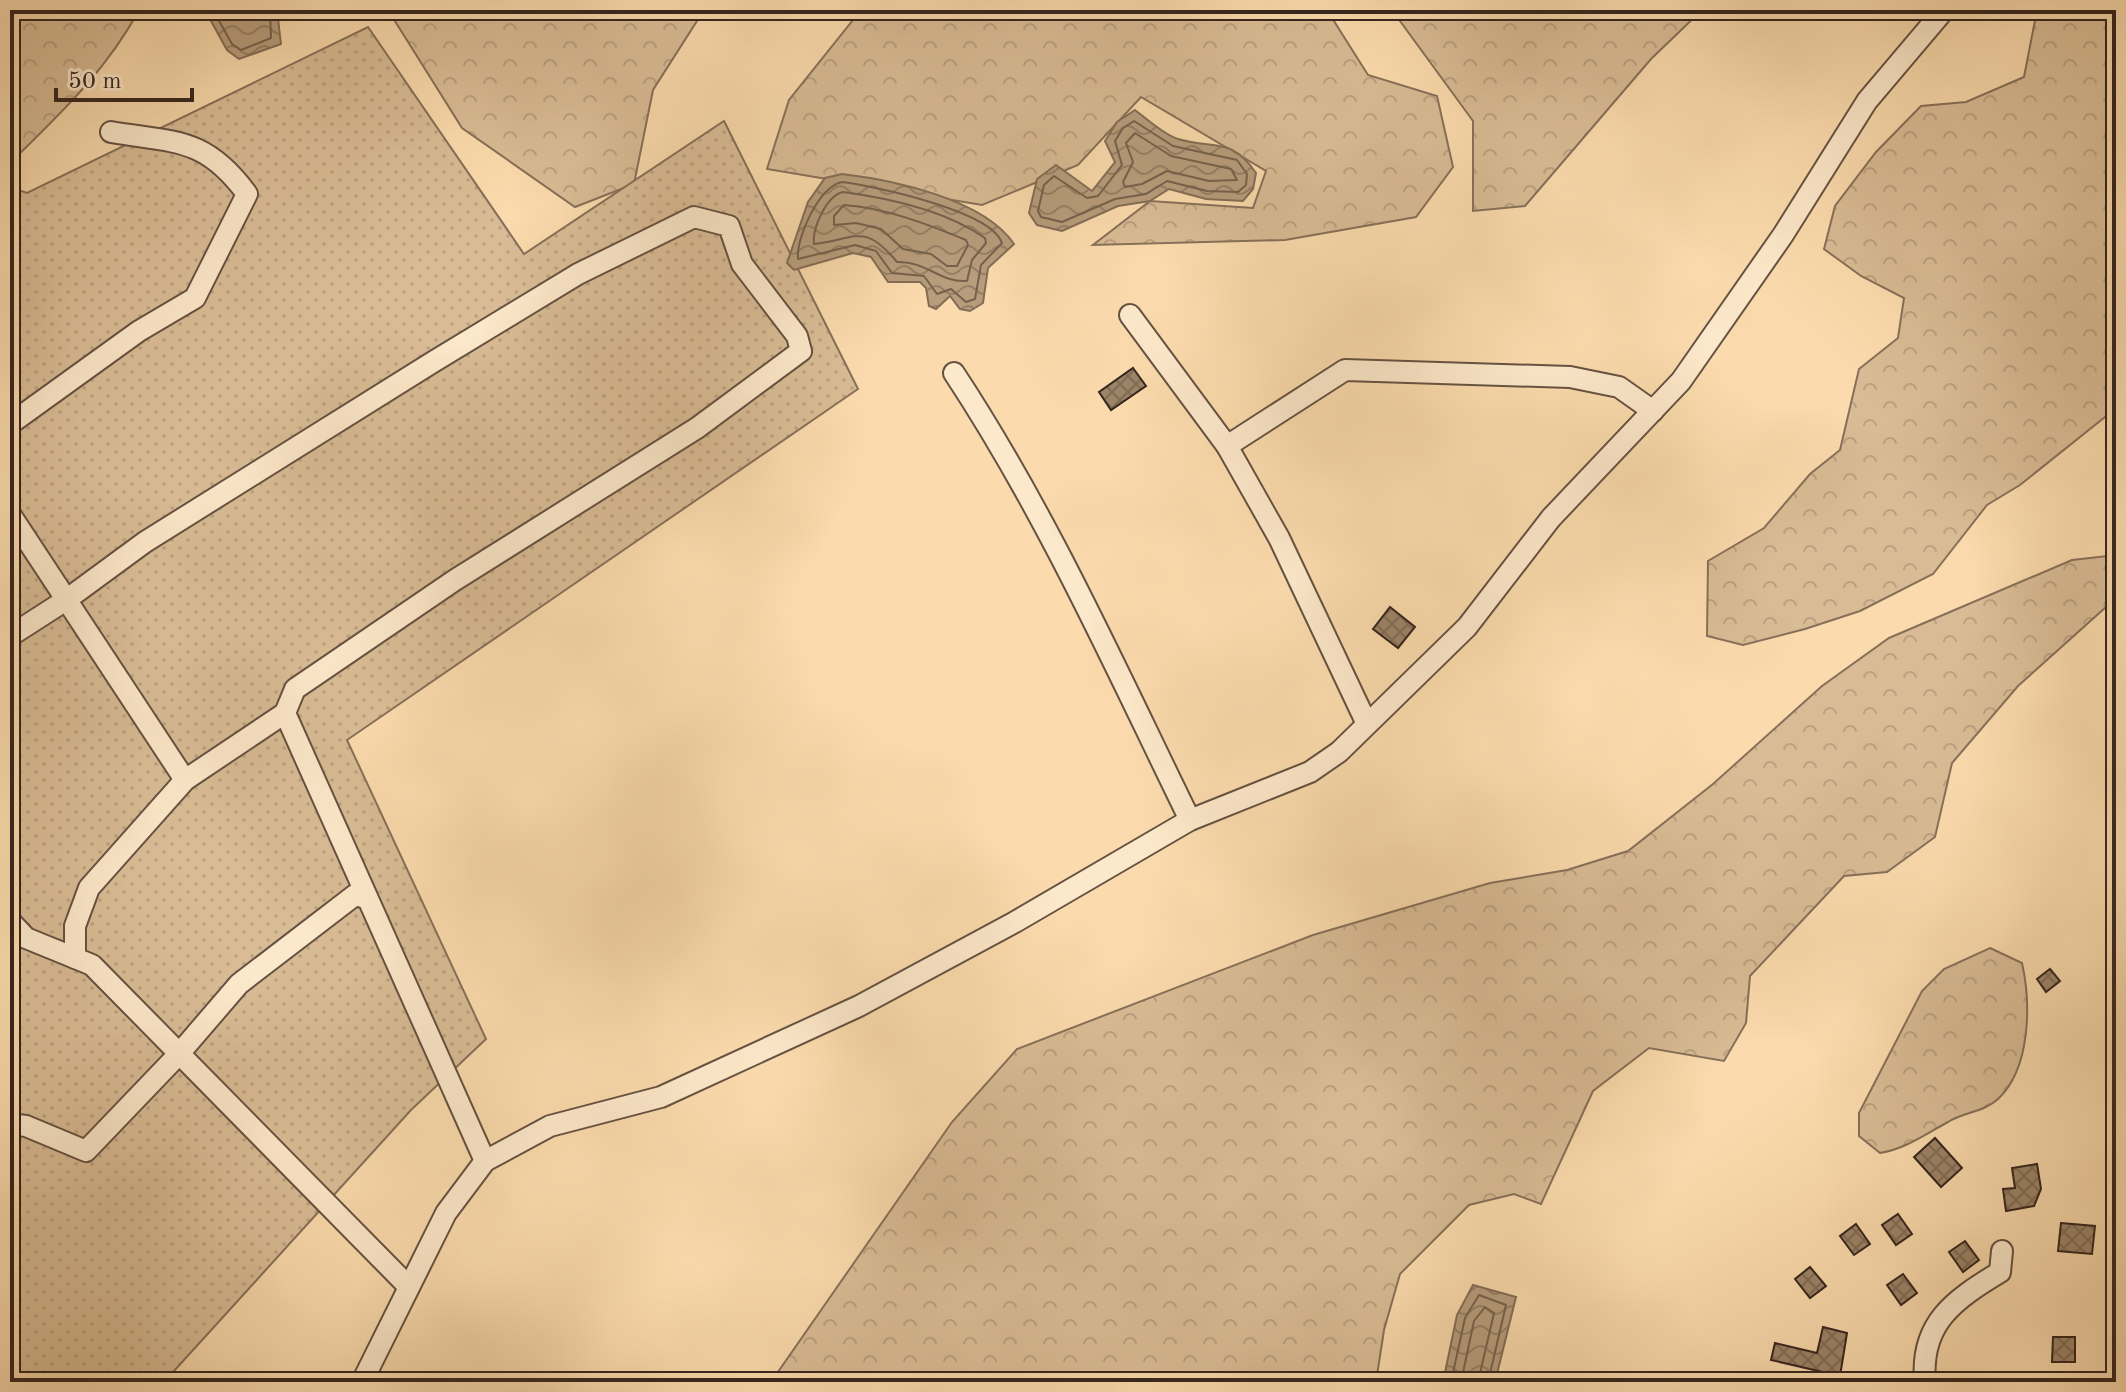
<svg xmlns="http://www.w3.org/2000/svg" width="2126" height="1392" viewBox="0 0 2126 1392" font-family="'Old Standard TT',serif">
  <defs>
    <pattern id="forest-crowns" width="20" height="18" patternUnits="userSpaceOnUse" patternTransform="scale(2)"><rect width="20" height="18" fill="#d9bc95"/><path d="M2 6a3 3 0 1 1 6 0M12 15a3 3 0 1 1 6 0" fill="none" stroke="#bba180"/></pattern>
    <pattern id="park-dots" width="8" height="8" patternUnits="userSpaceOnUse" patternTransform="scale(2)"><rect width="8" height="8" fill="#d9bc95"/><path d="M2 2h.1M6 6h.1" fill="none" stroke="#bba180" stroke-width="1.8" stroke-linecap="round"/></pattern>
    <pattern id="water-waves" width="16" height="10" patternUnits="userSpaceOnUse" patternTransform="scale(2)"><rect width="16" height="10" fill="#b89d7c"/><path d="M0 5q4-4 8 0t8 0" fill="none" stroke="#968065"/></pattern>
    <pattern id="building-cross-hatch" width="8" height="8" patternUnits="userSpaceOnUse" patternTransform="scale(2)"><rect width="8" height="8" fill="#9c8468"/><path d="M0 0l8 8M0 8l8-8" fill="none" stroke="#806c55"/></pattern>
  </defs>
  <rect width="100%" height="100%" fill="#fbdbad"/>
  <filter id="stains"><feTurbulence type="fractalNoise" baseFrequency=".0025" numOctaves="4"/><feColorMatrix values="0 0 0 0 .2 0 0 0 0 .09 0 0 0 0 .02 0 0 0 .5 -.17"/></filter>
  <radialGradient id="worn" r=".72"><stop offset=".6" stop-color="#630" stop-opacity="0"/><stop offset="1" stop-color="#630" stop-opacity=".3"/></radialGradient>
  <g fill="url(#forest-crowns)" stroke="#87705a" stroke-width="2">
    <path d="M10,10H139C107,70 58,116 10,163Z"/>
    <polygon points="388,10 704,10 653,90 634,184 575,207 462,128"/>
    <polygon points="861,10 1327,10 1368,75 1437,96 1453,167 1416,217 1285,240 1093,245 1150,201 1253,208 1266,171 1141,97 1078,165 982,205 767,169 789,100"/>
    <polygon points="1392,10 1702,10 1651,59 1525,206 1473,211 1473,121"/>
    <polygon points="2037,10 2116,10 2116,414 2110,413 2020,485 1987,505 1933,574 1860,611 1805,629 1743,645 1707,636 1708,561 1764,528 1810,474 1840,450 1859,369 1898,338 1904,298 1861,276 1824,249 1835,206 1876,152 1921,106 1966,102 2024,77"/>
    <polygon points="2116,555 2116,598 2018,686 1952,763 1935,837 1887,872 1844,876 1750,976 1746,1023 1724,1061 1649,1048 1593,1091 1541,1204 1514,1194 1469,1205 1400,1274 1384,1330 1376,1382 771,1382 952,1122 1017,1049 1313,935 1490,883 1567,870 1628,851 1713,784 1822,686 1889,638 2072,560"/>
    <path d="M1990,948L2022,963C2031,1003 2031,1068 1998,1099C1984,1112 1964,1112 1948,1122C1926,1134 1905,1149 1880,1153L1859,1136V1113L1922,991L1944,969Z"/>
  </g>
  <polygon fill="url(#park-dots)" stroke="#87705a" stroke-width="2" points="368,27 524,254 724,121 858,389 347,740 486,1039 411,1110 164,1382 10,1382 10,187 27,193"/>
  <g fill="url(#water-waves)" stroke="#846d56" stroke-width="2">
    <polygon points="205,10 277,10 281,44 239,59 227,50"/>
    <path d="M1135,110C1147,119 1164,135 1178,139C1214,150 1231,136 1256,173L1253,189L1243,201L1206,199L1169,189L1150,201L1118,206L1062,231L1037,225L1029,213L1037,179L1056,165L1092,191L1115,162L1105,141L1117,122Z"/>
    <path d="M842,174C893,180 984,199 1014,244L988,268L983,303L970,311L960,309L950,296L936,309L929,306L926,288L920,282H888L871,257L853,253L794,270L787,263L808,202L825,178Z"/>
    <polygon points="1473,1285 1516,1297 1495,1382 1443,1382 1457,1315"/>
  </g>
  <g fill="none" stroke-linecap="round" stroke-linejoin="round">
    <g stroke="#76614d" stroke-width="2">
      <polyline points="213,10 232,44 241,50 271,38 270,10"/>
      <polygon points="1134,121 1173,146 1237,160 1247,174 1246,185 1238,192 1207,191 1167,181 1146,194 1115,199 1062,222 1041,217 1038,211 1044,185 1054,176 1087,198 1098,196 1122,165 1115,141 1123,128"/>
      <polygon points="1135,133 1171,156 1231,169 1237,180 1209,181 1167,171 1142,184 1125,187 1123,182 1133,162 1126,143"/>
      <path d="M842,182C874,186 992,211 1002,243L981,265L975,299L966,302L951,289L937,294L924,276L892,273L876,251L855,245L798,259C796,237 819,187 842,182Z"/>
      <path d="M843,192C889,198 946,211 985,238L986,243L972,260L967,281C940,283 927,261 897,262C864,222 857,239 814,244C812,229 826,196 843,192Z"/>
      <path d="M844,205C886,208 927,224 966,240L968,245L957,266H947L931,254L903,249L881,229L856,223L834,225V216Z"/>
      <polyline points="1451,1382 1465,1318 1479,1295 1506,1305 1488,1382"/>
      <polyline points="1461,1382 1474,1321 1485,1307 1494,1313 1478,1382"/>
    </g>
  </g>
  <g fill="url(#building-cross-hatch)" stroke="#35251e" stroke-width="2">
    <polygon points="1133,368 1146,386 1111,410 1099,392"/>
    <polygon points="1390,607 1415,627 1398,648 1373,629"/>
    <polygon points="2050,969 2060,981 2046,992 2037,979"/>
    <polygon points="1935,1138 1962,1168 1941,1187 1914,1157"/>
    <polygon points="2037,1164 2041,1189 2034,1206 2006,1211 2003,1189 2015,1188 2012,1168"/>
    <polygon points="1898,1214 1912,1234 1896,1245 1882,1225"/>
    <polygon points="2061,1223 2095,1226 2092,1254 2058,1251"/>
    <polygon points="1856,1224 1870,1244 1854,1255 1840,1236"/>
    <polygon points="1965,1241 1979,1260 1963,1272 1949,1252"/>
    <polygon points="1810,1267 1826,1286 1810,1298 1795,1279"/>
    <polygon points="1903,1274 1917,1293 1901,1305 1887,1285"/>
    <polygon points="1823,1327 1847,1333 1840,1376 1771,1360 1775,1343 1817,1353"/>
    <polygon points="2053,1337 2075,1337 2075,1362 2052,1362"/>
  </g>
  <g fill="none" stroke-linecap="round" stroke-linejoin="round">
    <defs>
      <g id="minor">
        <polyline points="1130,315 1227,446 1279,538 1367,724"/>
        <path d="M954,373C1047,514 1116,669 1190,820"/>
        <path d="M10,424L139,331L195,298L247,194C205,137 176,143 111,132"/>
        <polyline points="1227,446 1345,370 1570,377 1619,387 1653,411"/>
        <polyline points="10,514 185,780"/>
        <polyline points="10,636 66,600 145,542 433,362 578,274 694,217 729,226 742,264 797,336 801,351 697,428 455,580 295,689 285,713 185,780 89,888 75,926 75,958 92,965 409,1287"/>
        <polyline points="285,713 485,1161"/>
        <polyline points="10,921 26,938 75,958"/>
        <polyline points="10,1124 26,1126 86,1151 178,1055 239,984 355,895 367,898"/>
        <polyline points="362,1382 446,1213 485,1161 550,1126 661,1097 859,1006 1015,922 1190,820 1310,772 1339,752 1467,627 1551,518 1681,381 1783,235 1867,101 1944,10"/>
        <path d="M1925,1382C1920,1323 1954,1300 2000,1272L2002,1251"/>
      </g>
    </defs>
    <use href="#minor" stroke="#665242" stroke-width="24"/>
    <use href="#minor" stroke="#fce8ca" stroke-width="20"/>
  </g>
  <rect width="2126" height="1392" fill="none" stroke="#fbdbad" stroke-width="40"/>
  <rect x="12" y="12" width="2102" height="1368" fill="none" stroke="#35251e" stroke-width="4"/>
  <rect x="20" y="20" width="2086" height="1352" fill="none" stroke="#35251e" stroke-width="2"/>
  <path d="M56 88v12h136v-12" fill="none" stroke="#35251e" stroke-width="4"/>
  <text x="68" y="88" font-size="24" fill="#35251e" stroke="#fce8ca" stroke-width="6" paint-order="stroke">50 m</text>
  <rect width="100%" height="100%" filter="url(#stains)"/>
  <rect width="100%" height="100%" fill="url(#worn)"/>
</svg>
